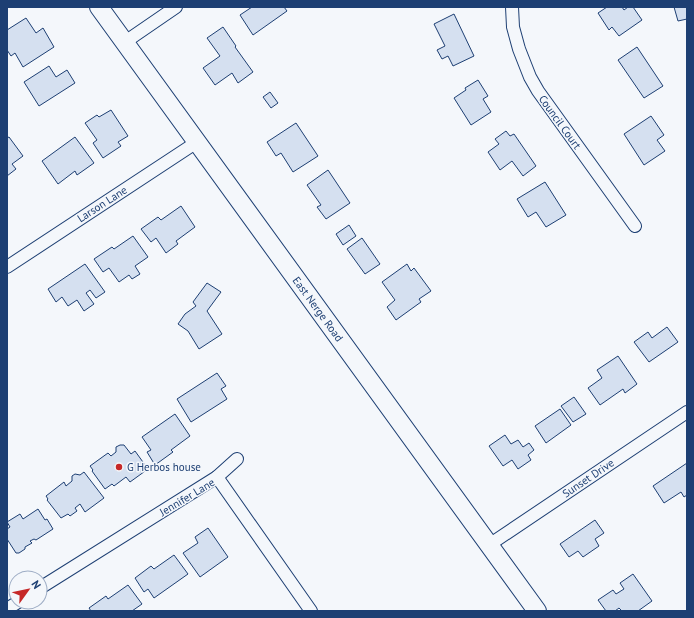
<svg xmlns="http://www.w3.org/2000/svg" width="694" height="618" viewBox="0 0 694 618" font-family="'PT Sans',sans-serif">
  <rect width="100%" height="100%" fill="#f4f7fb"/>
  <g fill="#d5e0f0" stroke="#1d3f73">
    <polygon points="252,7 284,7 287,11 253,35 240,15"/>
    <polygon points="607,7 622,7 624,10 628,7 633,7 642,20 619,36 612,27 609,30 598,13"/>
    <polygon points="674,7 687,7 687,19 678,21"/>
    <polygon points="454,14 474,56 453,66 448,56 442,59 437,50 445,46 434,24"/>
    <polygon points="26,18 36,33 43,28 54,47 23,67 15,53 11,56 7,50 7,30"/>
    <polygon points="223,27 236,46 235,47 253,72 238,83 232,73 215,85 203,68 220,56 207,38"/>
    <polygon points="637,47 663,86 644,98 618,60"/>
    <polygon points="49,66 56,77 67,70 75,83 39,106 24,82"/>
    <polygon points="478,80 488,96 483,99 491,112 471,125 454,98 466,90 465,88"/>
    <polygon points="270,92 278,103 271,108 263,97"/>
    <polygon points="111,110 128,136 118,142 121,146 103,158 93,143 97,140 85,123 97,115 99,117"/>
    <polygon points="651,116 664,135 657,140 665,151 644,165 624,134"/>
    <polygon points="296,123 318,156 293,172 281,153 276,156 267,142"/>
    <polygon points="506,131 510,136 514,134 536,166 523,176 512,161 500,170 488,152 499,144 495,139"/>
    <polygon points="9,137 23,156 12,164 16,169 7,176 7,138"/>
    <polygon points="75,137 94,163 77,175 75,171 58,184 42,161"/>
    <polygon points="328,170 350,203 326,219 317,207 321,205 307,185"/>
    <polygon points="545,182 566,215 546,227 536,212 528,217 517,199"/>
    <polygon points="181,206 195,227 176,241 178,244 166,253 156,238 151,242 141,229 158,217 161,220"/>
    <polygon points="349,225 356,236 343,245 336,234"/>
    <polygon points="133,236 148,257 135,266 140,274 132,279 129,275 119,282 109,268 103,272 94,259 112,247 114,249"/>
    <polygon points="362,238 380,264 365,274 347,249"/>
    <polygon points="85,264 105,292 96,298 90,290 86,293 94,304 84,311 77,300 68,306 62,297 56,302 48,289"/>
    <polygon points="407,264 411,271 414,268 431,291 419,299 421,302 396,320 387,307 395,300 382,282"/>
    <polygon points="207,283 221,292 207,311 222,334 199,349 188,331 178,324 185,314 196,306 193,302"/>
    <polygon points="667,327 678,342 649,362 634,342 648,332 652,338"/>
    <polygon points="618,356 637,384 625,393 623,389 600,405 588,388 602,378 597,370"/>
    <polygon points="217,373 226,386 221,389 227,399 191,422 177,399"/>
    <polygon points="574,397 586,414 573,422 561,406"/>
    <polygon points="560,409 571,425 546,443 535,426"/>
    <polygon points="175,414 190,436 171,450 173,452 155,465 147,452 151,450 142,437"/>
    <polygon points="505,435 511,444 518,440 523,447 529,443 534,450 528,455 531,460 518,469 512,460 503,466 489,446"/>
    <polygon points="120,445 124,445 131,454 135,451 148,469 130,482 126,477 114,486 112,484 105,489 92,471 93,470 90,466 108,453 111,456 116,452 116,447"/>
    <polygon points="687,463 687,495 684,497 681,492 664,503 653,486"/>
    <polygon points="84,472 104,498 85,512 80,504 75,508 77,511 70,516 68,514 61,518 47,500 48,499 46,496 64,482 66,486 72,481 72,476 75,474 80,475"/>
    <polygon points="38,509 45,520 47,519 53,529 36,540 34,539 30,541 32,543 25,547 25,549 19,553 16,553 7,539 7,529 10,527 7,522 20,514 23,519"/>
    <polygon points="595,520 604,533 595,539 599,546 583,557 578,551 569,557 560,544"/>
    <polygon points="208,528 228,557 200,577 183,553 198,543 195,537"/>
    <polygon points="174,555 188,574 154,598 148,589 144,592 135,578 151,566 154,569"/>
    <polygon points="633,574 652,601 638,611 622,611 619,608 615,611 606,611 598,600 613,590 616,594 624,589 620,583"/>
    <polygon points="128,585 142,604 132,611 91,611 89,608 106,596 108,599"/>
  </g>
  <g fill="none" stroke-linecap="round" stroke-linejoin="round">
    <defs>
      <g id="street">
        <polyline points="512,7 513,27 519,49 530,77 538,91 635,226"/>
        <polyline points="125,42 176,7"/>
        <polyline points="7,267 197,142"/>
        <polyline points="217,477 237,459"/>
        <polyline points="489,545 687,412"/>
        <polyline points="40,588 217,477 311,611"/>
        <polyline points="7,609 18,602"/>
      </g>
      <polyline id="secondary" points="99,7 537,611"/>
    </defs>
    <use href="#street" stroke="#1d3f73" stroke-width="14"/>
    <use href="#secondary" stroke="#1d3f73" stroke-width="20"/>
    <use href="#street" stroke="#f4f7fb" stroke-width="12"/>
    <use href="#secondary" stroke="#f4f7fb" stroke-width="18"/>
  </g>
  <circle fill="#c62828" stroke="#f4f7fb" stroke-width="1.5" cx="119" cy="467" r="4"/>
  <g text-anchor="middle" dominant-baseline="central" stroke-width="3" stroke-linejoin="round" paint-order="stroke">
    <g font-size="11" fill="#1d3f73" stroke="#f4f7fb">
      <text transform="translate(560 122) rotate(54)">Council Court</text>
      <text transform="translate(102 204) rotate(-33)">Larson Lane</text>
      <text transform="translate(318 309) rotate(54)">East Nerge Road</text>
      <text transform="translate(588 478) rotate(-34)">Sunset Drive</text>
      <text transform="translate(187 497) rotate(-31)">Jennifer Lane</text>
    </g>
    <g font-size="11" fill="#1d3f73" stroke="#f4f7fb" text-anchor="start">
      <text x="127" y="467">G Herbos house</text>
    </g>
  </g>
  <rect width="694" height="618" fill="none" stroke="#1d3f73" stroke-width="16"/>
  <g transform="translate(28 590) rotate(57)"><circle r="19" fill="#f4f7fb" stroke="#9eadc5"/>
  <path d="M0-3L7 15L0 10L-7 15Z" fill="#c62828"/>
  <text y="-6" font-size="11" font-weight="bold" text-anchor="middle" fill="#1d3f73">N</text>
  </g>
</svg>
